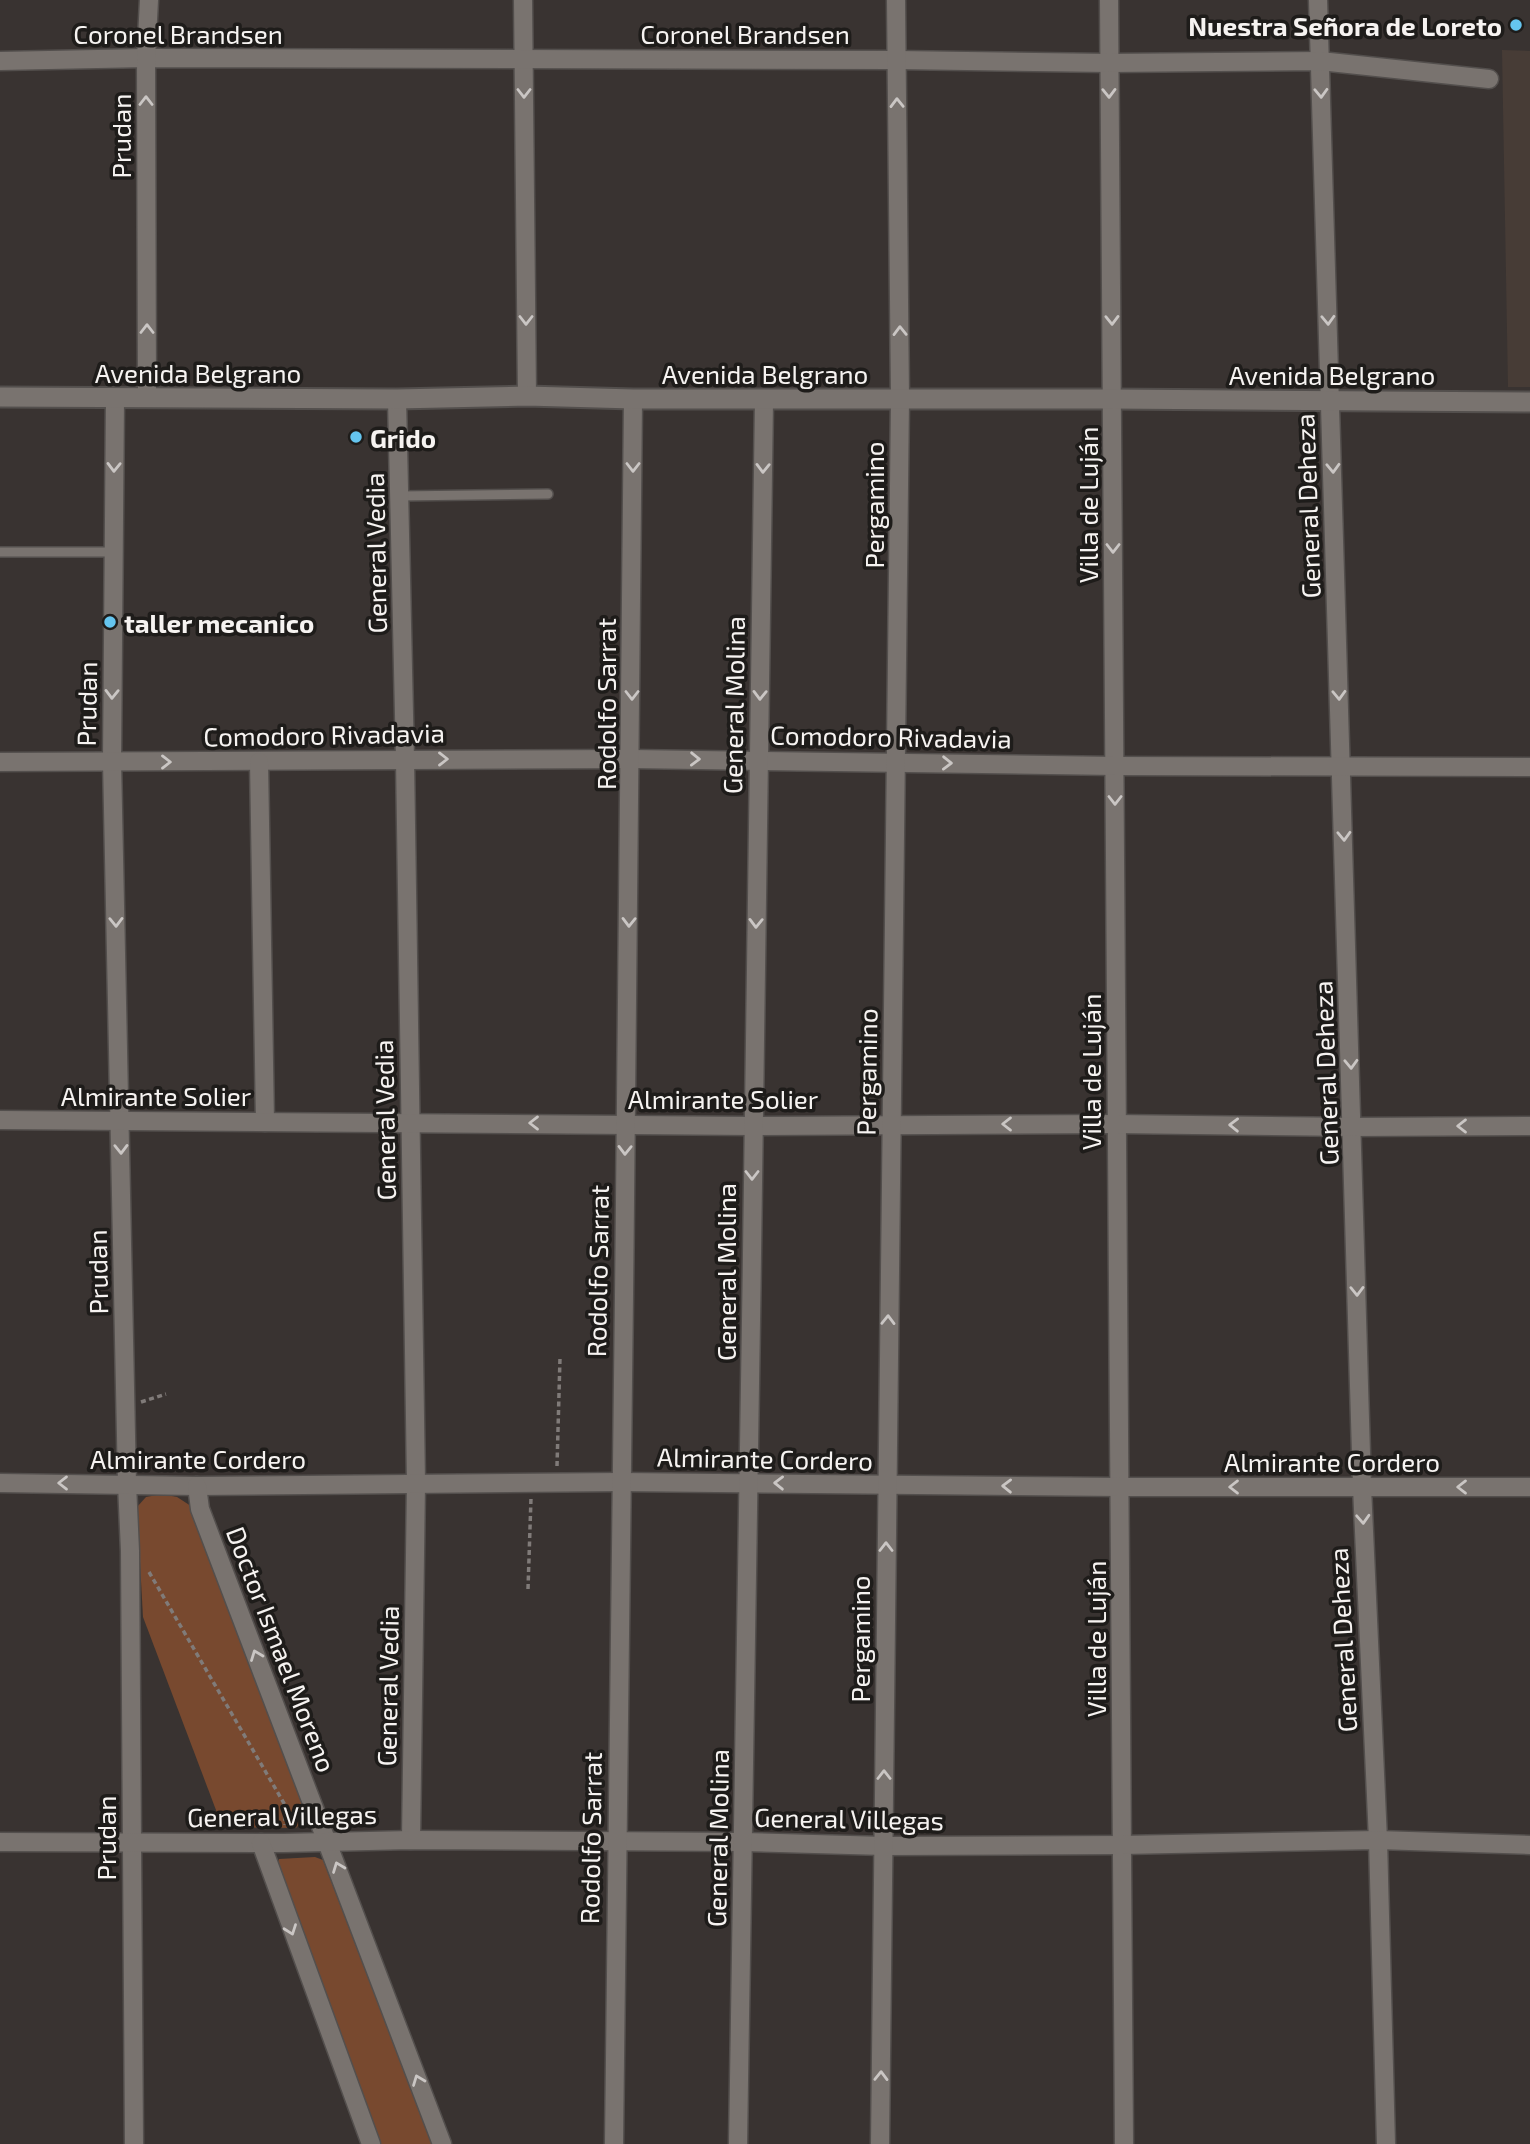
<svg xmlns="http://www.w3.org/2000/svg" width="1530" height="2144" viewBox="0 0 1530 2144" font-family="'Exo 2',sans-serif">
  <rect width="100%" height="100%" fill="#393331"/>
  <polygon fill="#473c36" points="1502,50 1530,51 1530,387 1508,387"/>
  <g fill="#78492f">
    <polygon points="162,1494 177,1497 191,1506 305,1807 304,1820 296,1828 228,1827 219,1818 143,1617 137,1507 146,1497"/>
    <polygon points="315,1857 323,1860 432,2144 379,2144 276,1868 279,1859"/>
  </g>
  <g fill="none" stroke-linecap="round" stroke-linejoin="round">
    <defs>
      <g id="service">
        <polyline points="400,496 548,494"/>
        <polyline points="0,552 114,552"/>
      </g>
      <g id="minor">
        <polyline points="523,0 527,396"/>
        <polyline points="1109,0 1124,2144"/>
        <polyline points="1318,0 1362,1487 1378,1840 1386,2144"/>
        <polyline points="0,61 146,58 897,60 1109,63 1320,61 1489,79"/>
        <polyline points="147,397 146,58 149,0"/>
        <polyline points="115,398 112,761 127,1484 130,1551 134,2144"/>
        <polyline points="397,399 405,759 416,1483 411,1840"/>
        <polyline points="0,762 632,759 1115,766 1530,767"/>
        <polyline points="259,762 265,1122"/>
        <polyline points="0,1120 753,1126 1116,1124 1353,1127 1530,1126"/>
        <polyline points="0,1483 197,1486 621,1482 1120,1487 1530,1487"/>
        <polyline points="197,1486 200,1509 442,2144"/>
        <polyline points="0,1842 284,1843 411,1840 743,1842 884,1846 1122,1845 1378,1840 1530,1845"/>
        <polyline points="261,1843 371,2144"/>
        <path d="M614,2144C618,1562 631,981 633,399"/>
        <path d="M738,2144C748,1563 756,981 764,400"/>
        <polyline points="880,2144 900,399 896,0"/>
      </g>
      <polyline id="tertiary" points="0,397 397,399 527,396 633,399 1112,399 1530,402"/>
    </defs>
    <use href="#service" stroke="#534f4d" stroke-width="12"/>
    <use href="#minor" stroke="#534f4d" stroke-width="21"/>
    <use href="#tertiary" stroke="#534f4d" stroke-width="23"/>
    <g stroke="#807b79" stroke-width="3.5" stroke-dasharray="5 3.5" stroke-linecap="butt">
      <polyline points="141,1402 166,1394"/>
      <polyline points="557,1466 560,1358"/>
      <polyline points="149,1572 285,1805 285,1825"/>
      <polyline points="528,1589 531,1498"/>
    </g>
    <use href="#service" stroke="#79736f" stroke-width="9"/>
    <use href="#minor" stroke="#79736f" stroke-width="18"/>
    <use href="#tertiary" stroke="#79736f" stroke-width="19"/>
  </g>
  <defs><path id="oneway-chevron" d="M-2-3.5L2.5 0L-2 3.5" fill="none" stroke-width="1.6" stroke-linecap="round" stroke-linejoin="round" transform="scale(1.75)"/></defs>
  <g stroke="#cac6c4">
    <use href="#oneway-chevron" transform="translate(524 93) rotate(90)"/>
    <use href="#oneway-chevron" transform="translate(1109 93) rotate(89)"/>
    <use href="#oneway-chevron" transform="translate(1321 93) rotate(88)"/>
    <use href="#oneway-chevron" transform="translate(146 101) rotate(-90)"/>
    <use href="#oneway-chevron" transform="translate(897 103) rotate(-91)"/>
    <use href="#oneway-chevron" transform="translate(526 320) rotate(90)"/>
    <use href="#oneway-chevron" transform="translate(1112 320) rotate(89)"/>
    <use href="#oneway-chevron" transform="translate(1328 320) rotate(88)"/>
    <use href="#oneway-chevron" transform="translate(147 329) rotate(-90)"/>
    <use href="#oneway-chevron" transform="translate(900 331) rotate(-91)"/>
    <use href="#oneway-chevron" transform="translate(114 467) rotate(91)"/>
    <use href="#oneway-chevron" transform="translate(633 467) rotate(90)"/>
    <use href="#oneway-chevron" transform="translate(763 468) rotate(91)"/>
    <use href="#oneway-chevron" transform="translate(1333 468) rotate(88)"/>
    <use href="#oneway-chevron" transform="translate(1113 548) rotate(90)"/>
    <use href="#oneway-chevron" transform="translate(112 694) rotate(91)"/>
    <use href="#oneway-chevron" transform="translate(632 695) rotate(90)"/>
    <use href="#oneway-chevron" transform="translate(760 695) rotate(91)"/>
    <use href="#oneway-chevron" transform="translate(1339 695) rotate(88)"/>
    <use href="#oneway-chevron" transform="translate(443 759)"/>
    <use href="#oneway-chevron" transform="translate(695 759) rotate(1)"/>
    <use href="#oneway-chevron" transform="translate(166 762)"/>
    <use href="#oneway-chevron" transform="translate(947 763) rotate(1)"/>
    <use href="#oneway-chevron" transform="translate(1115 800) rotate(90)"/>
    <use href="#oneway-chevron" transform="translate(1344 836) rotate(88)"/>
    <use href="#oneway-chevron" transform="translate(116 922) rotate(89)"/>
    <use href="#oneway-chevron" transform="translate(629 922) rotate(91)"/>
    <use href="#oneway-chevron" transform="translate(756 923) rotate(91)"/>
    <use href="#oneway-chevron" transform="translate(1351 1064) rotate(88)"/>
    <use href="#oneway-chevron" transform="translate(534 1123) rotate(-180)"/>
    <use href="#oneway-chevron" transform="translate(1007 1124) rotate(180)"/>
    <use href="#oneway-chevron" transform="translate(1234 1125) rotate(-179)"/>
    <use href="#oneway-chevron" transform="translate(1462 1126) rotate(180)"/>
    <use href="#oneway-chevron" transform="translate(121 1149) rotate(89)"/>
    <use href="#oneway-chevron" transform="translate(625 1150) rotate(91)"/>
    <use href="#oneway-chevron" transform="translate(752 1175) rotate(90)"/>
    <use href="#oneway-chevron" transform="translate(1357 1291) rotate(89)"/>
    <use href="#oneway-chevron" transform="translate(888 1320) rotate(-89)"/>
    <use href="#oneway-chevron" transform="translate(63 1483) rotate(-180)"/>
    <use href="#oneway-chevron" transform="translate(779 1483) rotate(-179)"/>
    <use href="#oneway-chevron" transform="translate(1007 1486) rotate(-179)"/>
    <use href="#oneway-chevron" transform="translate(1234 1487) rotate(180)"/>
    <use href="#oneway-chevron" transform="translate(1462 1487) rotate(180)"/>
    <use href="#oneway-chevron" transform="translate(1363 1519) rotate(87)"/>
    <use href="#oneway-chevron" transform="translate(886 1547) rotate(-90)"/>
    <use href="#oneway-chevron" transform="translate(256 1655) rotate(-111)"/>
    <use href="#oneway-chevron" transform="translate(884 1775) rotate(-90)"/>
    <use href="#oneway-chevron" transform="translate(338 1867) rotate(-111)"/>
    <use href="#oneway-chevron" transform="translate(291 1930) rotate(70)"/>
    <use href="#oneway-chevron" transform="translate(881 2076) rotate(-89)"/>
    <use href="#oneway-chevron" transform="translate(418 2080) rotate(-111)"/>
  </g>
  <g fill="#65c5ef" stroke="#1e1c1a" stroke-width="2.5">
    <circle cx="1516" cy="25" r="7"/>
    <circle cx="356" cy="437" r="7"/>
    <circle cx="110" cy="622" r="7"/>
  </g>
  <g text-anchor="middle" dominant-baseline="central" stroke-width="7" stroke-linejoin="round" paint-order="stroke">
    <g font-size="26" font-weight="bold" fill="#f6f3f1" stroke="#1e1c1a" text-anchor="start">
      <text x="1502" y="25" text-anchor="end">Nuestra Señora de Loreto</text>
      <text x="370" y="437">Grido</text>
      <text x="124" y="622">taller mecanico</text>
    </g>
    <g font-size="26" fill="#f6f3f1" stroke="#1e1c1a">
      <text x="178" y="33">Coronel Brandsen</text>
      <text x="745" y="33">Coronel Brandsen</text>
      <text transform="translate(120 136) rotate(-90)">Prudan</text>
      <text x="198" y="372">Avenida Belgrano</text>
      <text x="765" y="373">Avenida Belgrano</text>
      <text x="1332" y="374">Avenida Belgrano</text>
      <text transform="translate(873 505) rotate(-90)">Pergamino</text>
      <text transform="translate(1087 505) rotate(-90)">Villa de Luján</text>
      <text transform="translate(1307 506) rotate(-92)">General Deheza</text>
      <text transform="translate(375 553) rotate(-91)">General Vedia</text>
      <text transform="translate(86 704) rotate(-89)">Prudan</text>
      <text transform="translate(605 704) rotate(-90)">Rodolfo Sarrat</text>
      <text transform="translate(733 705) rotate(-89)">General Molina</text>
      <text transform="translate(324 734) rotate(-1)">Comodoro Rivadavia</text>
      <text transform="translate(891 736) rotate(1)">Comodoro Rivadavia</text>
      <text transform="translate(866 1072) rotate(-89)">Pergamino</text>
      <text transform="translate(1090 1072) rotate(-90)">Villa de Luján</text>
      <text transform="translate(1325 1073) rotate(-92)">General Deheza</text>
      <text x="156" y="1095">Almirante Solier</text>
      <text x="723" y="1098">Almirante Solier</text>
      <text transform="translate(384 1120) rotate(-91)">General Vedia</text>
      <text transform="translate(597 1271) rotate(-89)">Rodolfo Sarrat</text>
      <text transform="translate(97 1272) rotate(-91)">Prudan</text>
      <text transform="translate(725 1272) rotate(-90)">General Molina</text>
      <text x="198" y="1458">Almirante Cordero</text>
      <text transform="translate(765 1458) rotate(1)">Almirante Cordero</text>
      <text x="1332" y="1461">Almirante Cordero</text>
      <text transform="translate(859 1639) rotate(-90)">Pergamino</text>
      <text transform="translate(1095 1639) rotate(-90)">Villa de Luján</text>
      <text transform="translate(1342 1640) rotate(-93)">General Deheza</text>
      <text transform="translate(282 1649) rotate(69)">Doctor Ismael Moreno</text>
      <text transform="translate(387 1686) rotate(-89)">General Vedia</text>
      <text transform="translate(282 1815) rotate(-1)">General Villegas</text>
      <text transform="translate(849 1818) rotate(1)">General Villegas</text>
      <text transform="translate(105 1838) rotate(-90)">Prudan</text>
      <text transform="translate(590 1838) rotate(-89)">Rodolfo Sarrat</text>
      <text transform="translate(717 1838) rotate(-89)">General Molina</text>
    </g>
  </g>
</svg>
